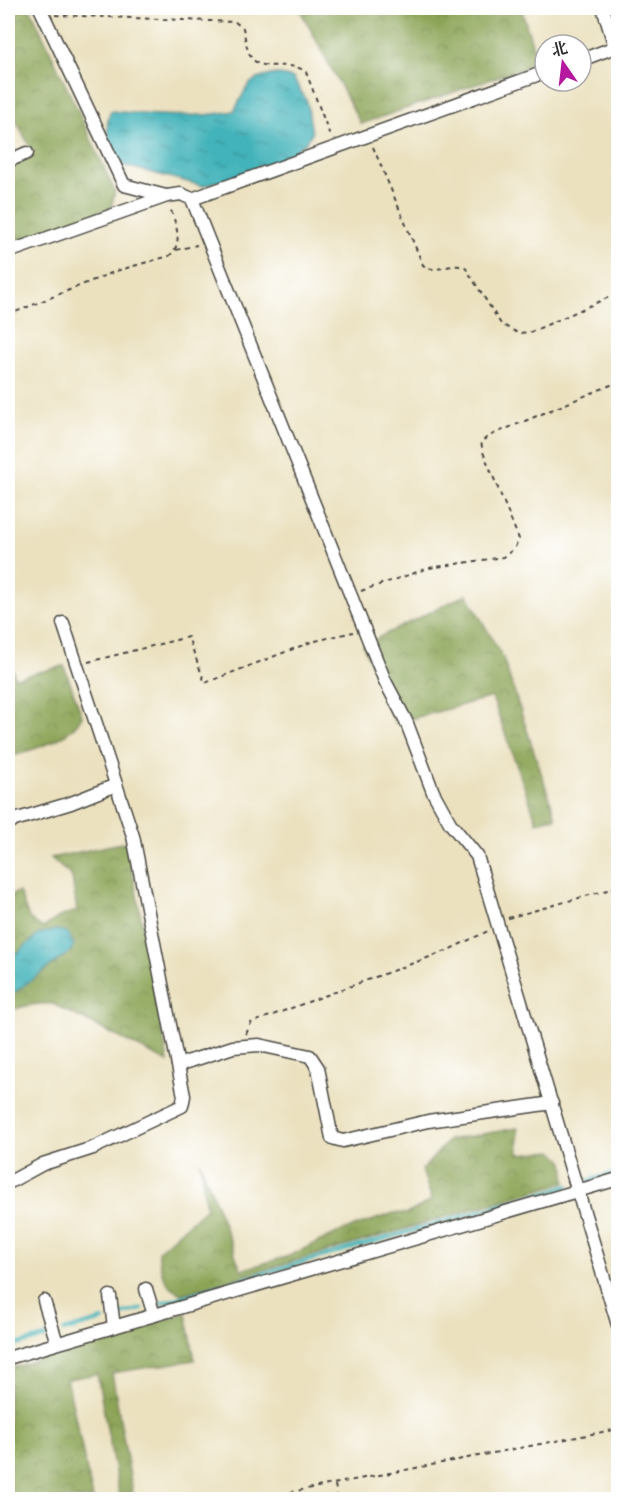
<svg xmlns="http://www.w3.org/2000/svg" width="626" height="1507" viewBox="0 0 626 1507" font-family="'IM FELL DW Pica','Noto Serif SC',serif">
  <defs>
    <pattern id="forest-crowns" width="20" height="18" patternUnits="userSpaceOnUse" patternTransform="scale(1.5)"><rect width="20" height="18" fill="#8ca456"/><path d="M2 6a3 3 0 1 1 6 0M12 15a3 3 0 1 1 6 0" fill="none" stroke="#738647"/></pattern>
    <pattern id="water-ripples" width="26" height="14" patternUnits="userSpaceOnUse" patternTransform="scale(1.5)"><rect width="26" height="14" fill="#42b3ba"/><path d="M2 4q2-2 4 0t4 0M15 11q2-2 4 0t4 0" fill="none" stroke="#379297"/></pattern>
  </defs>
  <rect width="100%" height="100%" fill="#fff"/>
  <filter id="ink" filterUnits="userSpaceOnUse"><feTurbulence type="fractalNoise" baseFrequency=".0167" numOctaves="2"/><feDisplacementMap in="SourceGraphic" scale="12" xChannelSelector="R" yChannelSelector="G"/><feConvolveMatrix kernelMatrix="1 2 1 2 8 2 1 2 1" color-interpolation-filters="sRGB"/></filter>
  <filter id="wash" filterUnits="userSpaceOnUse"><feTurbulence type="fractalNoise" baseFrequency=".008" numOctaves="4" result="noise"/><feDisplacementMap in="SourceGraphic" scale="24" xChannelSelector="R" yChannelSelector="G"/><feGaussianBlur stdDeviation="1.35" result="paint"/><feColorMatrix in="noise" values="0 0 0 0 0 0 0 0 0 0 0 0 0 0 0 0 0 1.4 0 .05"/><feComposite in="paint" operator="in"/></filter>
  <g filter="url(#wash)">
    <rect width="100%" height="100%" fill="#ebe1bf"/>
    <g fill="url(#forest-crowns)" stroke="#5c6840" stroke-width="1.5">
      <polygon points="8,8 30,8 115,191 111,208 8,245 8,162 33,153 12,113 8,114"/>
      <polygon points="299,8 521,8 534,50 534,60 523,68 361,124"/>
      <polygon points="467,594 503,658 556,818 537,822 492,697 395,723 363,645"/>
      <path d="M8,654L15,678L64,666L82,716C69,742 33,748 8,758Z"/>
      <path d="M127,842L168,1062L53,1004C36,1003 23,1005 8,1012V896L19,892L29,918L43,928L59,917L77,911L72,877L51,858Z"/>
      <path d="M518,1128L519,1154L553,1151L564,1162L566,1182L181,1294C163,1286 160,1269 158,1251L206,1208L200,1161L241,1270L289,1256L337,1233L394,1213L407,1214L432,1200L422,1170L449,1140Z"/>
      <polygon points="186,1313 195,1360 112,1373 134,1499 120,1499 97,1374 67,1379 93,1499 9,1499 8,1369"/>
    </g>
    <g fill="url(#water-ripples)" stroke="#366f72" stroke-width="1.5">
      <path d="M276,74L293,78L307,101L312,133L305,143L288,156L224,180L203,186L122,165C111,150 102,129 111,111C152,115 193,119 234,111C249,86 243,80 276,74Z"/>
      <polygon points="56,930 67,932 74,944 71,951 8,997 8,961 39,934"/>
    </g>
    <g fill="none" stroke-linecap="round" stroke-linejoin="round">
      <g stroke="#42b3ba" stroke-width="4">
        <polyline points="587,1181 618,1172"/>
        <polyline points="161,1303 568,1186"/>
        <polyline points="122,1314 142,1309"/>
        <polyline points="64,1331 103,1320"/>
        <polyline points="16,1345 45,1337"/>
      </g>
    </g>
  </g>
  <g filter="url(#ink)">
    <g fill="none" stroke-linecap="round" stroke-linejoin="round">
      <defs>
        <g id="minor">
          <polyline points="40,8 124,185 166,196"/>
          <polyline points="603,8 615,47"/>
          <polyline points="581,60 618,46"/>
          <polyline points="8,161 27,153"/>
          <polyline points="192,199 545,72"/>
          <polyline points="8,252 167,196 181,194 192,199 385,681 406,721 433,792 450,823 477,856 618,1325"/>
          <polyline points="8,822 71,803 116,785"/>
          <polyline points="178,1065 233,1047 259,1045 310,1056 318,1068 332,1138 343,1141 428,1121 552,1103"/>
          <polyline points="8,1183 43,1164 93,1148 182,1106 184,1096 133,836 63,623"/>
          <polyline points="146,1289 154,1315"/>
          <polyline points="110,1296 114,1327"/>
          <polyline points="44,1301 57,1343"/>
          <polyline points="8,1358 618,1179"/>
        </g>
      </defs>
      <use href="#minor" stroke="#484641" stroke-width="15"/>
      <g stroke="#484641" stroke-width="2" stroke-dasharray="4.5 4.5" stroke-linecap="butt">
        <path d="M55,15L235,22L243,28C245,36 246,48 250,55C259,75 289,58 306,72L331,138"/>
        <path d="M373,147L423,265C434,275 450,262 465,267L501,324L518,333L531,332L618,293"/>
        <polyline points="176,250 197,245"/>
        <path d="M8,315L116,271L169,256C184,244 176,224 170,208"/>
        <polyline points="361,591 429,568 503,557 514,549 519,539 483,452 481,442 489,436 618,382"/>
        <polyline points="88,662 188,637 205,683 311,642 353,632"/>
        <polyline points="508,918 618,887"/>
        <polyline points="246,1034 251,1023 446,951 488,931"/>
        <polyline points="335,1485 338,1500"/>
        <polyline points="281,1494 618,1429"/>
      </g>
      <use href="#minor" stroke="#fff" stroke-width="12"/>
    </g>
  </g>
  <rect width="626" height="1507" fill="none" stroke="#fff" stroke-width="30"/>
  <g transform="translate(563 63) rotate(346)"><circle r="28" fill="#ffffff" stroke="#aaaaaa" stroke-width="1.5"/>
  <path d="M0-4.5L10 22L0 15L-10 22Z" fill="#b5179e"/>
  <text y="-9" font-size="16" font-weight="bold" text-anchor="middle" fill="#2b2b2b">北</text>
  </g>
</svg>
